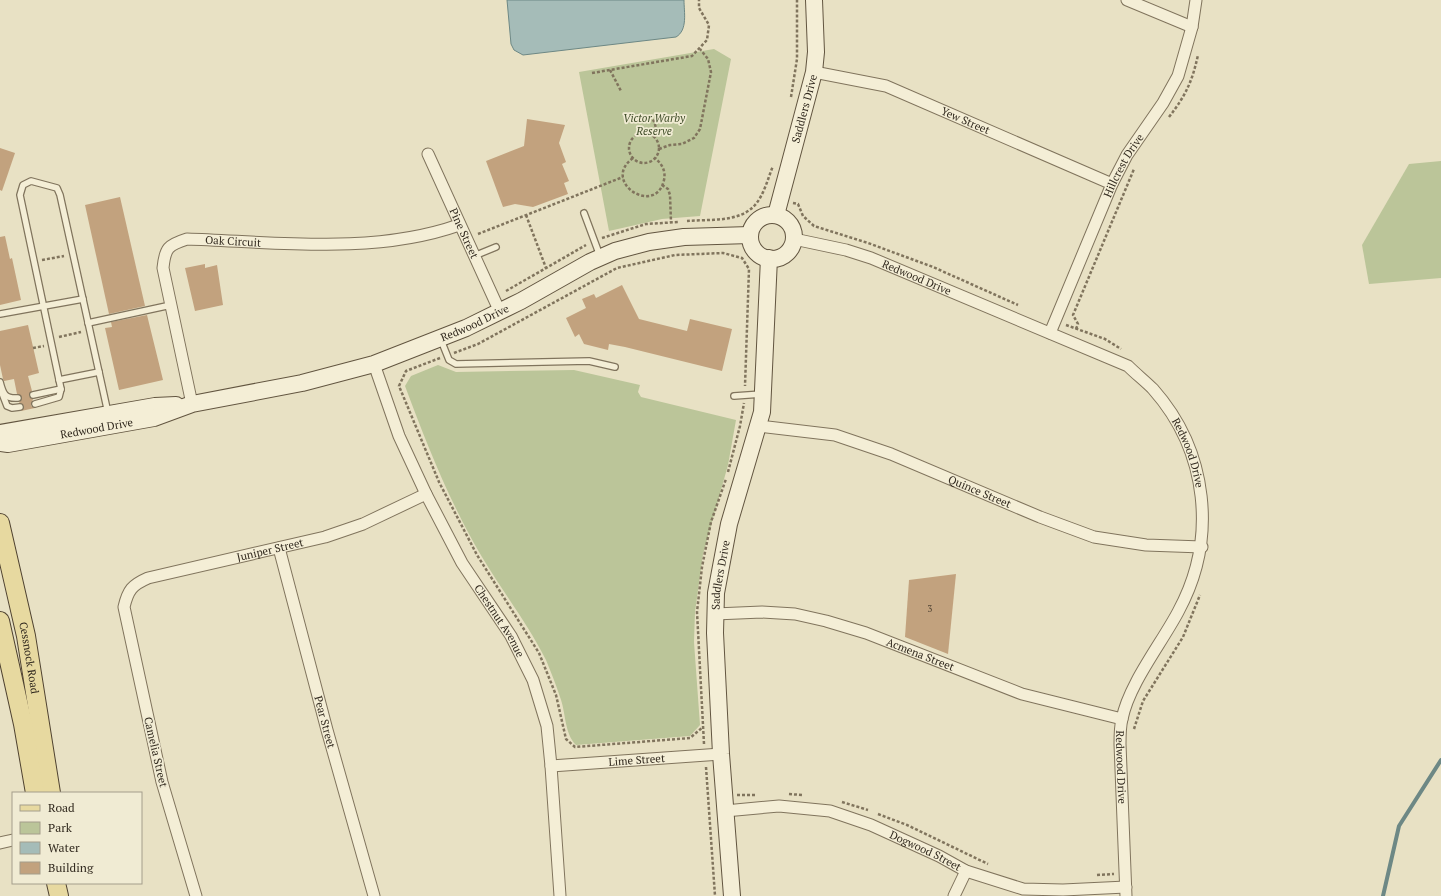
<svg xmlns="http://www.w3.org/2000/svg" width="1441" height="896" viewBox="0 0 1441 896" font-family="'PT Serif',serif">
  <rect width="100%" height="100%" fill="#e8e1c4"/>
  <g fill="#bbc599">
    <polygon points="714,49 731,59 700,216 662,219 609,231 579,72"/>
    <polygon points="1441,161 1441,278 1369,284 1362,245 1409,164"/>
    <path d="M438,365L456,372L574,370L640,385L638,392L641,397L736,420L728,465L703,554L695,612L694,642L700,725L690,736L576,745C564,733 566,712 560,697C556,685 551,672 546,660C528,624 503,592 482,557C450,503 427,445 405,386L411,376Z"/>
  </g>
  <path fill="#a5bcb8" stroke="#6d8885" d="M507,0H684C684,12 688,30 676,37L523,55L514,50L511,44Z"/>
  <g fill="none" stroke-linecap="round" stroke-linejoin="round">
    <polyline stroke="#6d8885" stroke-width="4" points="1383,896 1399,826 1441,760"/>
  </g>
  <g fill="#c2a27e">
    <polygon points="527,119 565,125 559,143 566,162 562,164 569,181 564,183 568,194 533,207 515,204 503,207 486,161 524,146"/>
    <polygon points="0,148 15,153 2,191 0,190"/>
    <polygon points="120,197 145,306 109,314 85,205"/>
    <polygon points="5,236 10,259 12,258 21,300 0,305 0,237"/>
    <polygon points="205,264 205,268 217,265 223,305 195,311 185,268"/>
    <polygon points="622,285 639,319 687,331 690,319 732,329 722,371 625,347 609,344 608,350 584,344 579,334 575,337 566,318 586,308 582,299 594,294 596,298"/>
    <polygon points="147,315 163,380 119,390 105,328 112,327 111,322"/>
    <polygon points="28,325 39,373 28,376 32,391 29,396 33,399 31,406 35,408 21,411 24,406 19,403 22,398 17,394 14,379 4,381 3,379 0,365 0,331"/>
    <polygon points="956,574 948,654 905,637 909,580"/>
  </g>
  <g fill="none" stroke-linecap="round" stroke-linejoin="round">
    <defs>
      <g id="lane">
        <polyline points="584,213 600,256"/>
        <polyline points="474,256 496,247"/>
        <polyline points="0,314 83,299"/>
        <polyline points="88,323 171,305"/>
        <polyline points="441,340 449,360 456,364 589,361 615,367"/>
        <polyline points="59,380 99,372"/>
        <path d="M0,382C3,394 5,399 18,398"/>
        <polyline points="2,393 7,406 12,408 20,407"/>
        <polyline points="33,395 61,389"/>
        <polyline points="734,396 762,394"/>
        <polyline points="35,404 59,397 61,389 20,195 23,185 31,181 57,188 60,195 108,413"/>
      </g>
      <g id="street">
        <polyline points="1127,0 1192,27"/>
        <path id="s1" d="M814,72L886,86L1112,184"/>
        <path id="s2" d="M428,154L500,312"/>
        <path id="s3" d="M794,239L846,250L871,258L1128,366C1136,374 1145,381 1153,389C1208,451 1218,539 1178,612C1161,644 1129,684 1122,719C1120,727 1120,736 1120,744L1126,896"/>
        <path id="s4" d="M1050,333L1112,184L1127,155L1163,103L1178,76L1192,27L1196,0"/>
        <path id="s5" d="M374,364L399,436L426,494L462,563L511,636L533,680L547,726L551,766L560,896"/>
        <path id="s6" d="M192,404L163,268C165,248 168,245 187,239C276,242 374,255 459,225"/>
        <path id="s7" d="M759,426L835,435L891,454L1040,517L1094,537L1146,545L1202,547"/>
        <path id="s8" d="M279,548L327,730L374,896"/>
        <path id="s9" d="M715,614L762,612L795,614L826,621L866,633L1022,694L1122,719"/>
        <path id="s10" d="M551,766L721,754"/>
        <path id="s11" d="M725,811L779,806L830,811L871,825L939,856L966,871L1023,889L1063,890L1126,887"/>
        <polyline points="0,843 13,840"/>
        <path id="s12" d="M196,896L162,782L124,607C128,590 132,585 148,578L325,537L363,524L426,494"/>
        <polyline points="954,896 966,871"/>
      </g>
      <g id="secondary">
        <circle cx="772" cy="237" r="22"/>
        <path id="s13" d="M776,215L814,72L816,52L814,0"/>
        <polyline points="0,433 155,406 176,405"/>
        <path id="s14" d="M0,443L8,444L154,418L192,404L302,383L374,364L466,328L521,301L590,262L615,251L649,242L684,237L750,235"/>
        <path id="s15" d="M732,896L721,754L715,633L716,593L729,524L762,412L769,258"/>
      </g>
      <g id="primary">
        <path id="s16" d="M0,523L26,636L51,793"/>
        <polyline points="0,621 23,724 35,793"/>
        <polyline points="56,883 59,896"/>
      </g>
    </defs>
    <use href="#lane" stroke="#80745d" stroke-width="8"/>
    <use href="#street" stroke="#80745d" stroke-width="13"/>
    <use href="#secondary" stroke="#625540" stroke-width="18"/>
    <use href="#primary" stroke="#4f4230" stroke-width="20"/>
    <g stroke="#80745d" stroke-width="2.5" stroke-dasharray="3 2" stroke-linecap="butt">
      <polyline points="610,70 621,91"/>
      <polyline points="592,73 692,56 707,40 709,25 699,8 699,0"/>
      <polyline points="791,97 797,59 797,0"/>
      <path d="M1169,117C1186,95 1192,82 1198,55"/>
      <polyline points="639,118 647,116 654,121 656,128 653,136"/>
      <circle cx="644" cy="148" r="15"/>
      <polyline points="659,149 670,145 682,144 694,138 700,129 711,72 708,59 700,49"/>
      <path d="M633,158C600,182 656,217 664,180C666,171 662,164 655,158"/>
      <polyline points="662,185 668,189 670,195 671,222"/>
      <polyline points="793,203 798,204 803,216 814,226 868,243 933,267 1018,305"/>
      <polyline points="526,215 546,268"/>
      <path d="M687,221C709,219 739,223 755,205C764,195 768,178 773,166"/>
      <polyline points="478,234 623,177"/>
      <polyline points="602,238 646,224 678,222"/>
      <polyline points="42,260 64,256"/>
      <polyline points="506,291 586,245"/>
      <polyline points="1066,325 1105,339 1121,349"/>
      <polyline points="1076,329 1078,324 1073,315 1134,169"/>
      <polyline points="59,337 81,332"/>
      <polyline points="33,348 44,346"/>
      <polyline points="454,353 478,344 617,268 675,255 723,253 742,258 749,269 745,386"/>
      <polyline points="440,358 406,371 399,386 439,482 477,555 539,653 556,695 566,739 575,747 690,738 703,727"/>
      <polyline points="728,472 740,426 744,403"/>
      <polyline points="1134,729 1143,701 1183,637 1200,595"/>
      <polyline points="704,744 697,612 702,567 711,522 726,479"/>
      <polyline points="706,767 715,896"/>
      <polyline points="789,794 802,795"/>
      <polyline points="737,795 756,795"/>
      <polyline points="842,802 868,810"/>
      <polyline points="878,814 907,825 988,864"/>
      <polyline points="1097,875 1114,874"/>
    </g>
    <use href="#lane" stroke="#f4eed6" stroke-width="5.5"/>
    <use href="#street" stroke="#f4eed6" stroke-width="11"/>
    <use href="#secondary" stroke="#f4eed6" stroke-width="16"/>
    <use href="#primary" stroke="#e7d9a0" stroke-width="18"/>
  </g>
  <g text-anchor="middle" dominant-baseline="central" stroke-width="3.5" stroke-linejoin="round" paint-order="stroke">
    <g font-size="9" fill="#564837">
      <text x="930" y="609">3</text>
    </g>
    <g font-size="11" fill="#322a1f" stroke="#f0ebd3">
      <text stroke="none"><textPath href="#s13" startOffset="110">Saddlers Drive</textPath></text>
      <text stroke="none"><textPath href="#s1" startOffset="160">Yew Street</textPath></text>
      <text stroke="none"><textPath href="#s4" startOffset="183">Hillcrest Drive</textPath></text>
      <text stroke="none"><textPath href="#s2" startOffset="87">Pine Street</textPath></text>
      <text stroke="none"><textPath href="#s6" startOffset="227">Oak Circuit</textPath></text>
      <text stroke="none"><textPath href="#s3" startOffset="129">Redwood Drive</textPath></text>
      <text stroke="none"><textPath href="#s14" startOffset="492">Redwood Drive</textPath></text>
      <text stroke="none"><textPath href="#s14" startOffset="98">Redwood Drive</textPath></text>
      <text stroke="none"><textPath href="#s3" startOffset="466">Redwood Drive</textPath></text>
      <text stroke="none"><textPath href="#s7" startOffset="232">Quince Street</textPath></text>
      <text stroke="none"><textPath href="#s12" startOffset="463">Juniper Street</textPath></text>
      <text stroke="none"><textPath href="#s15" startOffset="322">Saddlers Drive</textPath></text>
      <text stroke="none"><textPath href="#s5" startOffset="287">Chestnut Avenue</textPath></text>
      <text stroke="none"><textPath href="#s9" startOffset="212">Acmena Street</textPath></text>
      <text stroke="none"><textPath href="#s16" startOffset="138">Cessnock Road</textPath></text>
      <text stroke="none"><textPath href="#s8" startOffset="180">Pear Street</textPath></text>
      <text transform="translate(156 752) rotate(77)">Camelia Street</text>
      <text stroke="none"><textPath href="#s10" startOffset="86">Lime Street</textPath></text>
      <text stroke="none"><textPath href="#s3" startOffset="801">Redwood Drive</textPath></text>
      <text stroke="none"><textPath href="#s11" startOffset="209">Dogwood Street</textPath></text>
    </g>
    <g font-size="11" font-style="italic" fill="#3f4c28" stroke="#f0ebd3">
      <text x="654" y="118">Victor Warby<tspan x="654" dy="13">Reserve</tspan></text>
    </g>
  </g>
  <rect x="12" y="792" width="130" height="92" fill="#f0ebd3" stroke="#a49e8b"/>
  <rect x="20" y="805" width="20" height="6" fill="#e7d9a0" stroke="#a49e8b"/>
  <text x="48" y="812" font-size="12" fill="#322a1f">Road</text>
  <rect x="20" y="822" width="20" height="12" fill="#bbc599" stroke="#a49e8b"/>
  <text x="48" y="832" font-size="12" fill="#322a1f">Park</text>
  <rect x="20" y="842" width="20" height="12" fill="#a5bcb8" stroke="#a49e8b"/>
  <text x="48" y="852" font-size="12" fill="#322a1f">Water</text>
  <rect x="20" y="862" width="20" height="12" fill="#c2a27e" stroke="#a49e8b"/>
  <text x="48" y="872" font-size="12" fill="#322a1f">Building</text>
</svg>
